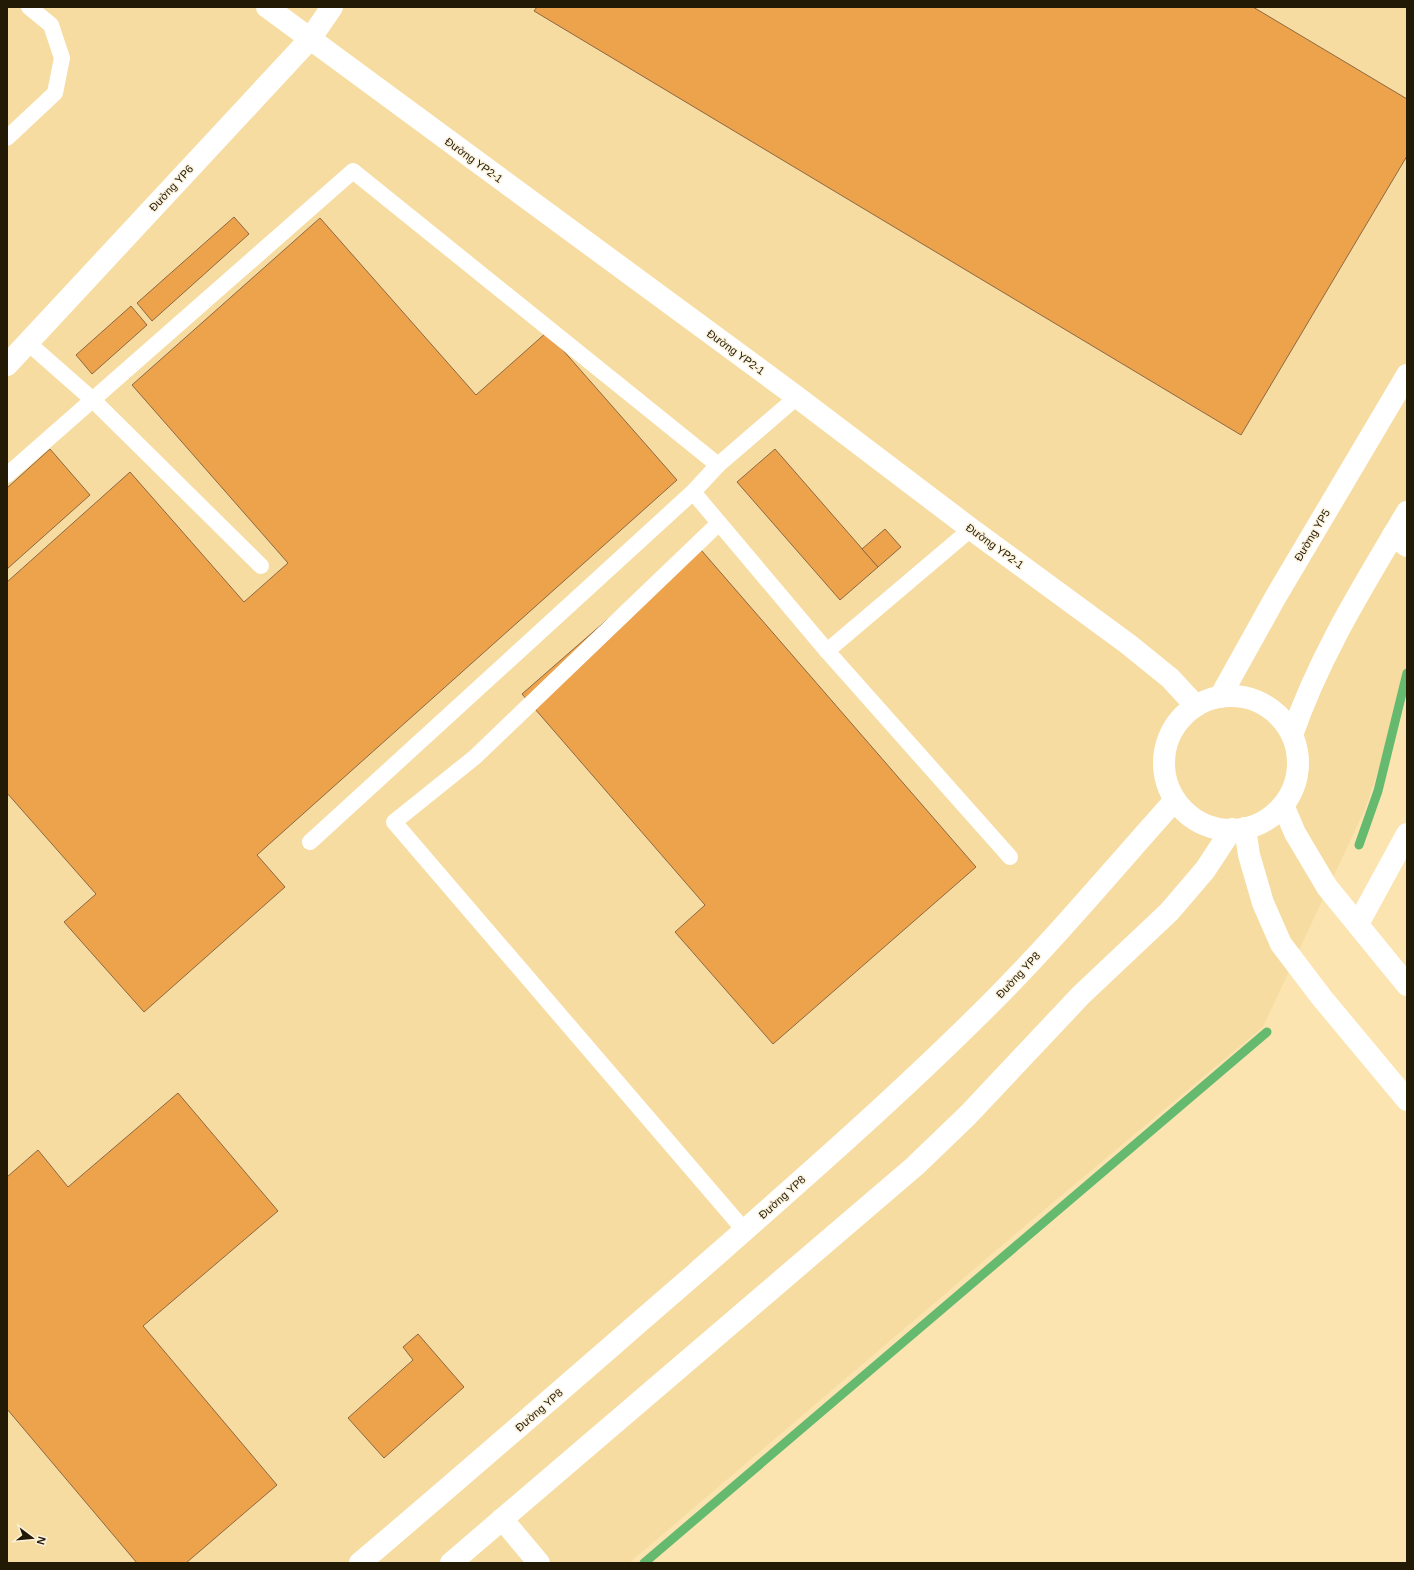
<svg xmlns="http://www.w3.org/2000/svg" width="1414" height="1570" viewBox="0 0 1414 1570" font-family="Arial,sans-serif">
  <rect width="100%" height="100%" fill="#fbe4b0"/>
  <polygon fill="#f6dca0" points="7,7 1407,7 1407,686 1365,809 1263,1027 1026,1225 629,1563 7,1563"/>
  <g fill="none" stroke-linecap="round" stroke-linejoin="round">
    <g stroke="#65ba70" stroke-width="9">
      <polyline points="1359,845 1378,791 1407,673"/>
      <polyline points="644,1563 1267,1032"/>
    </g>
  </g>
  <g fill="#eda24c" stroke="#8d6842">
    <polygon points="537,7 1253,7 1407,99 1407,156 1241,435 534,11"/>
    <polygon points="234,217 249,234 152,321 137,303"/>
    <polygon points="320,218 476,395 547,332 677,480 257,855 285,887 144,1012 64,922 96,894 7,793 7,582 130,472 244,602 288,563 132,385"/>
    <polygon points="131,306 147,325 92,374 76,355"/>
    <polygon points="50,449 90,495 7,569 7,488"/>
    <polygon points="775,449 878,567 840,600 737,482"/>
    <polygon points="885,529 901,547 878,567 862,549"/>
    <polygon points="695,543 976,867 773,1044 675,932 705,905 522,694"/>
    <polygon points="178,1093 278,1211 143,1326 277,1485 186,1563 137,1563 7,1409 7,1177 38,1150 68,1187"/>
    <polygon points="418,1334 464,1387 384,1458 348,1418 413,1360 403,1347"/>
  </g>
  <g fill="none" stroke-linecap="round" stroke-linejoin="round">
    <g stroke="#fff" stroke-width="16">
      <polyline points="7,138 55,93 62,58 51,25 29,7"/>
      <polyline points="27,342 93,400 261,566"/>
      <polyline points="7,475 353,171 718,465"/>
      <polyline points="693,492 827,651 1010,857"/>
      <polyline points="719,523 475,757 394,822 745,1231"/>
      <polyline points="827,651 971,529"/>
      <polyline points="310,842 693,492 718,465 797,397"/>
    </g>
    <g stroke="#fff" stroke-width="22">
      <polyline points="7,365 310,39 332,7"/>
      <polyline points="1393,535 1407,546"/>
      <polyline points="1358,924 1407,834"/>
      <polyline points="502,1519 539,1563"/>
    </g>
    <g stroke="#fff" stroke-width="22">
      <polyline points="267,7 797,397 971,529 1128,644 1170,678 1196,706"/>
      <circle cx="1231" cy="763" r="67"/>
      <polyline points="1220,697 1275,598 1407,375"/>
      <path d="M1292,735C1320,654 1364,585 1407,512"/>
      <polyline points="1283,805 1295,833 1327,887 1407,985"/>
      <polyline points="1245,828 1249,855 1263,903 1281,944 1322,998 1407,1100"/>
      <path d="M360,1563C473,1467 584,1370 696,1273C796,1185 896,1098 990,1004C1055,939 1114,868 1175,800"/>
      <polyline points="451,1563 915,1166 968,1115 1081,995 1169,912 1205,870 1232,829"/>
    </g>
  </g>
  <g text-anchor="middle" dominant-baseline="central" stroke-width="3" stroke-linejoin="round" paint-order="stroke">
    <g font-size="11" fill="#231a06" stroke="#fcf3de">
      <text transform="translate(474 160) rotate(36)">Đường YP2-1</text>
      <text transform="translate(171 188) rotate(-47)">Đường YP6</text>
      <text transform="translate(736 352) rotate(36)">Đường YP2-1</text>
      <text transform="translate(1312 535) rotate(-59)">Đường YP5</text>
      <text transform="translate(995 546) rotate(36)">Đường YP2-1</text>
      <text transform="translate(1018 975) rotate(-47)">Đường YP8</text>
      <text transform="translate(782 1197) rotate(-42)">Đường YP8</text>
      <text transform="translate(539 1410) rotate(-41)">Đường YP8</text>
    </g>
  </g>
  <rect width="1414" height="1570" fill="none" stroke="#231a06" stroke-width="16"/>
  <g transform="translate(32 1538) rotate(106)" stroke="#fcf3de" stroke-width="3" paint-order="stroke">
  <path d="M0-3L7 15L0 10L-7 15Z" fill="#231a06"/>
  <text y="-6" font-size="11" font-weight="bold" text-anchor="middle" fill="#231a06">N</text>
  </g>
</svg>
